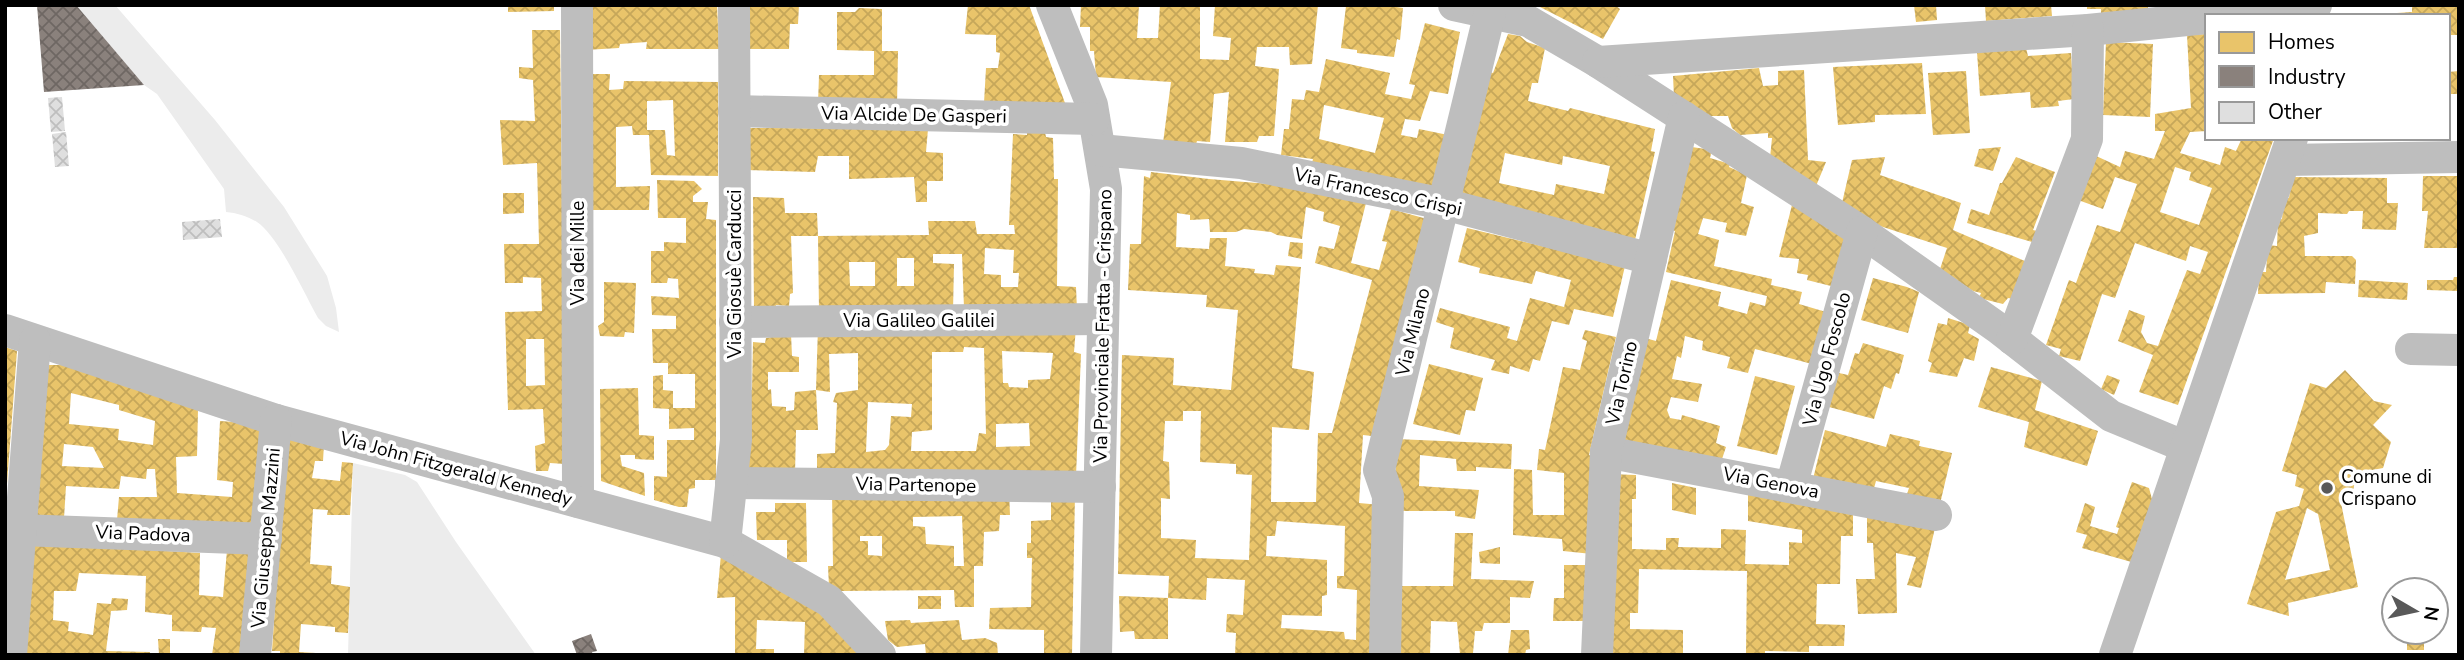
<svg xmlns="http://www.w3.org/2000/svg" width="2464" height="660" viewBox="0 0 2464 660" font-family="'Nunito Sans',sans-serif">
  <defs>
    <pattern id="homes-cross-hatch" width="8" height="8" patternUnits="userSpaceOnUse" patternTransform="scale(1.75)"><rect width="8" height="8" fill="#e9c46a"/><path d="M0 0l8 8M0 8l8-8" fill="none" stroke="#c6a75a"/></pattern>
    <pattern id="industry-cross-hatch" width="8" height="8" patternUnits="userSpaceOnUse" patternTransform="scale(1.75)"><rect width="8" height="8" fill="#8a817c"/><path d="M0 0l8 8M0 8l8-8" fill="none" stroke="#6e6763"/></pattern>
    <pattern id="building-cross-hatch" width="8" height="8" patternUnits="userSpaceOnUse" patternTransform="scale(1.75)"><rect width="8" height="8" fill="#dfdfdf"/><path d="M0 0l8 8M0 8l8-8" fill="none" stroke="#bebebe"/></pattern>
  </defs>
  <rect width="100%" height="100%" fill="#fff"/>
  <g fill="#ececec">
    <path d="M76,5H115L215,120L284,207L327,276L336,308L339,332L326,326L318,318C304,293 279,237 257,222C247,216 237,213 226,212L224,189L157,94L144,85Z"/>
    <polygon points="353,463 405,475 417,482 456,542 536,655 348,655"/>
  </g>
  <g fill="url(#homes-cross-hatch)" fill-rule="evenodd">
    <polygon points="508,5 554,5 554,11 508,12"/>
    <polygon points="583,5 717,5 719,49 646,49 647,42 620,44 619,48 585,50"/>
    <polygon points="747,5 799,5 798,24 790,24 789,49 746,49"/>
    <polygon points="968,5 1029,5 1065,103 984,103 986,68 998,68 1000,53 996,52 996,35 965,34"/>
    <polygon points="1081,5 1139,5 1137,38 1158,38 1160,5 1200,5 1200,59 1229,60 1231,38 1213,36 1215,5 1318,5 1312,64 1290,65 1289,47 1257,47 1255,66 1279,69 1274,136 1259,136 1257,142 1225,142 1229,92 1214,94 1210,142 1197,141 1195,147 1163,143 1171,82 1096,77 1094,51 1090,51 1090,27 1080,27"/>
    <polygon points="1383,5 1403,8 1400,40 1397,39 1394,57 1357,53 1357,50 1341,48 1346,6"/>
    <polygon points="1536,5 1615,5 1620,9 1603,39"/>
    <polygon points="1914,5 1936,5 1937,20 1916,22"/>
    <polygon points="1985,5 2051,5 2052,16 1986,21"/>
    <polygon points="2087,5 2148,5 2148,9 2101,13 2101,9 2087,9"/>
    <polygon points="2412,5 2459,5 2459,35 2448,35 2448,16 2382,16 2382,14 2412,12"/>
    <polygon points="859,8 882,9 882,51 898,51 897,105 818,104 819,75 874,75 874,51 837,50 837,12 855,12"/>
    <path d="M1425,23L1460,32L1448,94L1430,91L1420,121L1405,119L1401,135L1417,138L1419,129L1448,135L1437,192L1312,163L1313,159L1281,155L1284,129H1289L1292,99L1304,100L1306,90L1319,92L1326,59L1390,73L1385,94L1411,99L1415,85L1409,84ZM1324,105L1384,118L1375,153L1319,139Z"/>
    <path d="M532,30H560L565,464L550,463L548,471H536L535,446L545,443L543,409L508,410L505,312L542,311L541,278L523,277V283H505L504,244H539L537,163L503,165L500,120L535,121L533,80L519,78V67L533,68ZM526,339H544L545,385L526,386Z"/>
    <path d="M1508,34L1520,36L1527,42L1545,48L1538,83H1532L1528,101L1568,111L1570,108L1655,129L1651,151L1655,152L1635,240L1460,199L1490,72L1493,73ZM1505,153L1562,165L1563,156L1610,166L1604,194L1556,184L1554,195L1499,183Z"/>
    <path d="M2207,34V131L2190,132L2180,153L2220,165L2225,147L2236,151L2242,138H2274L2178,405L2139,392L2153,355L2118,341L2129,310L2145,316L2141,332L2147,343L2158,346L2187,270L2200,274L2208,252L2190,246L2186,261L2135,243L2115,298L2102,294L2080,361L2059,356L2061,349L2046,345L2069,280L2076,283L2097,225L2120,232L2137,184L2115,177L2103,209L2078,200L2094,155L2120,167L2125,151L2154,159L2165,131H2155V114L2191,108L2187,35ZM2175,167L2191,172L2189,180L2212,188L2199,225L2160,212Z"/>
    <polygon points="2106,42 2153,44 2150,117 2103,115"/>
    <polygon points="2026,48 2028,56 2071,53 2074,99 2058,101 2059,106 2031,108 2030,92 1980,96 1977,52"/>
    <polygon points="1922,63 1926,114 1875,115 1875,122 1838,125 1833,67"/>
    <polygon points="1759,68 1763,86 1778,85 1778,71 1804,70 1808,160 1826,162 1816,186 1770,158 1772,138 1768,138 1768,133 1740,135 1732,128 1728,116 1706,116 1674,97 1673,76"/>
    <polygon points="1966,71 1970,133 1933,135 1928,73"/>
    <polygon points="2459,71 2459,94 2449,94 2448,72"/>
    <path d="M586,74H610L609,90L623,89L624,81L718,82V176L651,175L649,135H633L632,126L616,127V187L650,186L649,210H589ZM673,100L675,156L667,155L665,130H647V101Z"/>
    <polygon points="749,128 928,129 926,152 943,153 943,181 927,181 927,202 916,202 914,177 849,179 849,156 818,156 815,172 745,170"/>
    <path d="M1027,131L1045,132L1046,137L1053,138L1054,179H1058L1057,286L1076,287L1077,310L964,308L962,254H933V263L954,264L953,311L819,310L818,236L929,235L928,221H975L977,234H1015L1014,225H1009L1013,134L1027,135ZM985,248L1014,250L1013,273H1019L1018,287H1001V275L984,274ZM897,258H914V286H897ZM849,262H875V286H850Z"/>
    <polygon points="1685,146 1712,150 1710,158 1730,164 1729,167 1747,175 1741,203 1754,207 1746,236 1725,232 1727,223 1703,218 1698,234 1719,240 1714,266 1772,279 1771,285 1802,292 1799,304 1826,312 1812,364 1755,349 1748,373 1727,368 1730,357 1702,350 1703,341 1685,336 1681,358 1677,356 1672,379 1702,384 1698,402 1671,397 1667,410 1670,418 1681,420 1682,415 1720,426 1716,443 1726,447 1720,465 1621,444 1645,338 1656,341 1671,280 1721,292 1718,306 1747,314 1750,302 1765,306 1767,296 1666,272 1675,231 1669,229"/>
    <polygon points="2001,147 1993,171 1974,166 1979,149"/>
    <polygon points="1885,157 1880,175 1961,203 1953,230 2027,262 2014,299 2008,298 2003,304 1979,298 1981,293 1973,291 1940,269 1947,248 1877,225 1842,203 1852,160"/>
    <polygon points="2016,157 2055,172 2033,230 2037,231 2032,242 1967,223 1971,209 1989,215 2000,183 2002,183"/>
    <path d="M1151,172L1209,179L1307,187L1366,203L1351,263L1379,270L1387,242L1382,241L1391,209L1427,219L1372,436L1363,435L1359,503L1381,505L1377,655H1235L1236,633L1226,632L1227,614L1243,615L1245,580L1207,578L1206,600L1168,598L1169,576L1118,574L1122,355L1174,358L1173,385L1231,390L1238,310L1206,307L1207,295L1128,290L1130,244H1141L1144,176L1150,178ZM1306,207L1324,212L1323,221L1340,226L1334,249L1319,246L1315,263L1372,280L1332,433H1318L1316,502H1271L1272,427L1309,430L1314,372L1292,368L1301,267L1276,265L1274,275L1254,273L1255,269L1225,266L1227,238H1210L1209,249L1176,247L1177,213L1190,215V220L1209,219L1210,232H1236L1244,229L1271,232L1277,235L1302,239ZM1183,411H1201L1200,462L1236,464V474L1252,475L1249,560L1195,558L1196,540L1161,538V498L1170,499L1169,462L1163,461L1165,421H1183ZM1277,521L1345,526L1344,576H1337V588L1357,590L1356,640L1345,639L1344,632L1281,628L1282,615L1322,616V596L1327,595V560L1266,556L1267,536H1275Z"/>
    <polygon points="2423,176 2459,176 2459,248 2424,248 2428,211 2422,211"/>
    <polygon points="2292,177 2387,178 2387,203 2398,203 2396,230 2362,229 2363,211 2349,211 2347,214 2318,213 2318,233 2304,236 2305,256 2352,256 2356,260 2355,284 2326,282 2325,293 2258,294 2259,272 2266,272 2268,245 2277,246 2278,220 2282,219 2284,197 2289,198"/>
    <polygon points="657,180 694,181 702,189 693,196 693,202 708,202 706,219 716,220 716,480 695,480 695,488 689,489 687,507 679,507 654,500 654,476 667,477 667,440 694,440 694,428 669,429 669,409 653,408 653,376 663,375 663,390 673,391 673,408 695,408 695,374 668,374 668,363 653,363 652,329 676,329 676,316 652,315 651,296 679,298 678,279 668,278 667,283 651,283 651,251 664,251 664,242 686,243 686,218 658,218"/>
    <polygon points="503,193 524,193 524,213 503,214"/>
    <polygon points="753,197 784,198 785,213 817,213 818,236 791,236 793,293 790,294 789,306 776,305 775,310 754,309"/>
    <polygon points="1792,205 1847,239 1835,287 1807,280 1808,275 1797,273 1799,259 1779,257"/>
    <polygon points="1467,228 1625,266 1613,317 1574,309 1569,325 1552,321 1540,361 1533,359 1529,372 1510,366 1509,374 1491,370 1495,360 1450,348 1454,328 1436,322 1440,308 1510,327 1507,338 1517,341 1530,298 1564,307 1571,280 1536,271 1532,284 1479,273 1480,268 1458,262"/>
    <polygon points="1290,242 1303,243 1302,259 1288,256"/>
    <polygon points="2454,277 2459,277 2459,291 2427,290 2427,280 2453,280"/>
    <polygon points="1873,278 1907,287 1919,292 1908,333 1861,320"/>
    <polygon points="2359,280 2408,283 2407,300 2358,297"/>
    <polygon points="604,282 636,283 634,333 625,332 624,337 600,336 598,326 604,322"/>
    <polygon points="1948,318 1970,325 1968,333 1979,339 1974,361 1964,358 1957,377 1929,372 1932,363 1928,361 1938,323 1947,325"/>
    <path d="M818,327H1076L1074,352L1081,354L1076,476L817,477V454L835,453L837,403L833,402L836,393L858,390V353L829,354L830,392L816,390ZM964,347L984,348L986,434L979,433L976,451H911L912,432L932,430V352H963ZM1002,351L1053,353L1050,379L1028,380V388L1009,387L1008,383H1003ZM868,402L912,404L911,417L891,416L889,445L885,450L866,452ZM1029,423L1030,446L996,447V424Z"/>
    <polygon points="1585,330 1616,337 1589,455 1594,457 1592,554 1563,551 1562,539 1513,535 1514,469 1532,470 1533,515 1564,515 1564,473 1537,470 1539,449 1545,450 1563,367 1580,370 1587,341 1582,339"/>
    <polygon points="791,334 792,356 799,357 799,372 768,372 768,390 771,389 772,406 786,407 786,411 794,410 795,392 816,390 818,430 796,430 795,474 747,474 744,391 752,390 753,342 765,343 766,338"/>
    <polygon points="1863,343 1904,355 1899,374 1896,373 1891,389 1884,386 1874,419 1829,407 1839,373 1848,375 1855,353 1859,354"/>
    <polygon points="5,347 17,351 7,484 5,484"/>
    <polygon points="1429,364 1483,378 1475,411 1466,410 1460,435 1413,424"/>
    <path d="M43,365H72L198,409L197,456L176,457L177,493L232,497L233,482L217,480L220,421L248,423L260,429L252,523L117,520L119,497H157L155,469H147L146,479L121,476L119,489L66,486L64,518H34ZM71,393L119,405V410L155,421L153,445L118,440L119,429L69,424ZM64,444L93,447L104,468L62,466Z"/>
    <polygon points="1991,367 2042,381 2035,410 2098,431 2087,466 2024,447 2029,422 1978,407"/>
    <path d="M2345,370L2374,401L2392,405L2373,425L2391,442L2383,468L2357,473L2352,495L2340,498L2358,587L2288,603L2289,616L2247,604L2276,512L2299,506L2304,489L2295,486L2297,475L2282,471L2310,383L2326,388ZM2307,508L2318,514L2330,570L2285,580Z"/>
    <polygon points="2107,375 2120,380 2114,395 2101,389"/>
    <polygon points="1755,376 1795,386 1777,455 1737,446"/>
    <polygon points="638,388 639,435 654,436 654,460 635,459 635,455 620,455 622,466 644,473 645,496 601,481 600,389"/>
    <polygon points="1825,430 1886,447 1890,434 1920,441 1919,446 1952,453 1940,504 1907,494 1909,488 1876,481 1873,492 1813,479"/>
    <polygon points="286,439 324,444 323,461 315,461 312,478 340,481 342,462 353,463 350,515 327,515 328,510 313,509 310,564 332,566 331,584 350,587 348,633 335,632 335,627 301,624 299,652 316,653 316,655 280,655 280,651 272,651"/>
    <polygon points="1396,439 1512,444 1511,469 1476,467 1476,471 1457,471 1456,459 1420,455 1419,486 1479,490 1475,519 1455,516 1455,511 1395,511"/>
    <polygon points="1609,474 1636,475 1636,499 1632,499 1632,549 1666,550 1666,538 1679,538 1678,547 1721,548 1721,529 1746,530 1745,564 1789,565 1789,542 1802,543 1802,530 1748,521 1748,494 1853,511 1853,536 1841,536 1840,584 1817,584 1816,624 1845,625 1844,646 1809,646 1809,652 1765,651 1765,655 1746,655 1747,571 1639,569 1638,613 1630,613 1630,629 1683,630 1683,655 1605,655"/>
    <polygon points="2132,482 2149,488 2152,499 2135,563 2082,548 2087,535 2076,532 2085,503 2095,507 2090,526 2117,534 2119,528 2116,527"/>
    <polygon points="1672,483 1696,488 1696,515 1672,510"/>
    <path d="M832,491H1009L1010,515H1000L999,531L984,532L983,566H974V607H955L954,590L840,591L829,587L828,566H833ZM962,516L964,566H954V546L926,544L925,527L913,526V517ZM860,536H882V556L868,555V541H860Z"/>
    <polygon points="1051,492 1075,494 1072,655 1044,655 1044,630 989,629 990,608 1031,607 1032,558 1027,558 1027,543 1031,543 1031,521 1051,520"/>
    <polygon points="775,503 806,503 807,562 787,562 787,540 757,540 756,512 775,512"/>
    <polygon points="1867,513 1935,528 1921,588 1907,585 1916,557 1896,553 1897,613 1858,614 1856,579 1875,579 1873,543 1867,543"/>
    <polygon points="1455,533 1473,533 1471,579 1534,581 1530,598 1510,597 1510,623 1484,623 1482,631 1475,631 1473,653 1460,654 1457,622 1431,621 1430,655 1393,655 1395,586 1453,586"/>
    <polygon points="31,543 200,553 199,595 223,597 227,550 252,552 244,655 212,655 216,628 202,627 201,632 172,631 172,615 145,612 146,576 79,573 76,591 54,591 53,620 69,622 68,631 93,635 97,603 111,604 112,598 128,599 127,610 111,611 106,651 150,652 150,655 22,655"/>
    <polygon points="1500,547 1500,564 1480,563 1479,552"/>
    <polygon points="721,554 801,597 866,655 804,655 805,622 757,620 756,649 774,649 774,655 735,655 735,597 717,598"/>
    <polygon points="1564,565 1588,565 1587,621 1553,621 1554,598 1564,598"/>
    <rect x="918" y="596" width="23" height="13"/>
    <polygon points="1119,596 1168,598 1168,639 1135,639 1134,631 1120,632"/>
    <polygon points="910,620 911,623 959,620 962,640 985,638 997,643 998,655 926,655 925,644 897,647 888,640 885,621"/>
    <polygon points="1511,630 1529,630 1530,649 1526,650 1525,655 1508,655"/>
    <rect x="2407" y="632" width="17" height="18"/>
    <polygon points="158,639 170,639 170,655 159,655"/>
  </g>
  <g fill="url(#industry-cross-hatch)">
    <polygon points="37,5 76,5 144,85 44,92"/>
    <polygon points="591,634 597,651 592,652 593,655 577,655 572,641"/>
  </g>
  <g fill="url(#building-cross-hatch)">
    <polygon points="62,97 65,131 51,132 48,98"/>
    <polygon points="66,132 69,166 55,167 52,134"/>
    <polygon points="220,219 222,237 183,240 182,222"/>
  </g>
  <g fill="none" stroke-linecap="round" stroke-linejoin="round">
    <g stroke="#bebebe" stroke-width="32">
      <polyline points="577,5 578,502"/>
      <polyline points="1052,5 1092,105 1106,189 1096,655"/>
      <polyline points="1454,5 1528,21 1598,62 1862,232 1998,328 2111,416 2186,447"/>
      <polyline points="2231,16 2316,5"/>
      <polyline points="1598,62 2088,30 2207,18"/>
      <polyline points="734,111 1094,119"/>
      <polyline points="1100,150 1241,163 1444,204 1651,259"/>
      <polyline points="2285,160 2459,157"/>
      <polyline points="735,322 1103,319"/>
      <polyline points="5,330 276,420 725,542 829,601 880,655"/>
      <polyline points="2012,339 2087,139 2088,30"/>
      <polyline points="2411,349 2459,350"/>
      <polyline points="1606,452 1936,515"/>
      <polyline points="731,483 1100,487"/>
      <polyline points="1791,487 1862,232"/>
      <polyline points="20,530 266,539"/>
      <polyline points="725,542 736,440 734,5"/>
      <polyline points="11,655 35,341"/>
      <polyline points="255,655 276,420"/>
      <polyline points="1385,655 1388,496 1379,470 1490,12"/>
      <polyline points="1597,655 1606,452 1684,117"/>
      <polyline points="2115,655 2292,138"/>
    </g>
  </g>
  <circle fill="#595959" stroke="#fff" stroke-width="2.5" cx="2327" cy="488" r="7"/>
  <g text-anchor="middle" dominant-baseline="central" stroke-width="7" stroke-linejoin="round" paint-order="stroke">
    <g font-size="19" fill="#000" stroke="#fff">
      <text transform="translate(914 115) rotate(1)">Via Alcide De Gasperi</text>
      <text transform="translate(1378 192) rotate(12)">Via Francesco Crispi</text>
      <text transform="translate(578 253) rotate(-90)">Via dei Mille</text>
      <text transform="translate(735 274) rotate(-90)">Via Giosuè Carducci</text>
      <text x="919" y="321">Via Galileo Galilei</text>
      <text transform="translate(1103 326) rotate(-89)">Via Provinciale Fratta - Crispano</text>
      <text transform="translate(1413 332) rotate(-76)">Via Milano</text>
      <text transform="translate(1827 359) rotate(-75)">Via Ugo Foscolo</text>
      <text transform="translate(1622 383) rotate(-77)">Via Torino</text>
      <text transform="translate(456 469) rotate(15)">Via John Fitzgerald Kennedy</text>
      <text transform="translate(1771 483) rotate(11)">Via Genova</text>
      <text transform="translate(916 485) rotate(1)">Via Partenope</text>
      <text transform="translate(143 534) rotate(2)">Via Padova</text>
      <text transform="translate(266 538) rotate(-85)">Via Giuseppe Mazzini</text>
    </g>
    <g font-size="19" fill="#000" stroke="#fff" text-anchor="start">
      <text x="2341" y="477">Comune di<tspan x="2341" dy="22">Crispano</tspan></text>
    </g>
  </g>
  <rect width="2464" height="660" fill="none" stroke="#000000" stroke-width="14"/>
  <rect x="2205" y="14" width="245" height="126" fill="#ffffff" stroke="#999999" stroke-width="2"/>
  <rect x="2219" y="32" width="35" height="21" fill="#e9c46a" stroke="#999999" stroke-width="2"/>
  <text x="2268" y="49" font-size="21" fill="#000000">Homes</text>
  <rect x="2219" y="66" width="35" height="21" fill="#8a817c" stroke="#999999" stroke-width="2"/>
  <text x="2268" y="84" font-size="21" fill="#000000">Industry</text>
  <rect x="2219" y="102" width="35" height="21" fill="#dfdfdf" stroke="#999999" stroke-width="2"/>
  <text x="2268" y="119" font-size="21" fill="#000000">Other</text>
  <g transform="translate(2415 611) rotate(99)"><circle r="33" fill="#ffffff" stroke="#999999" stroke-width="2"/>
  <path d="M0-5L12 26L0 18L-12 26Z" fill="#595959"/>
  <text y="-10" font-size="19" font-weight="bold" text-anchor="middle" fill="#000000">N</text>
  </g>
</svg>
